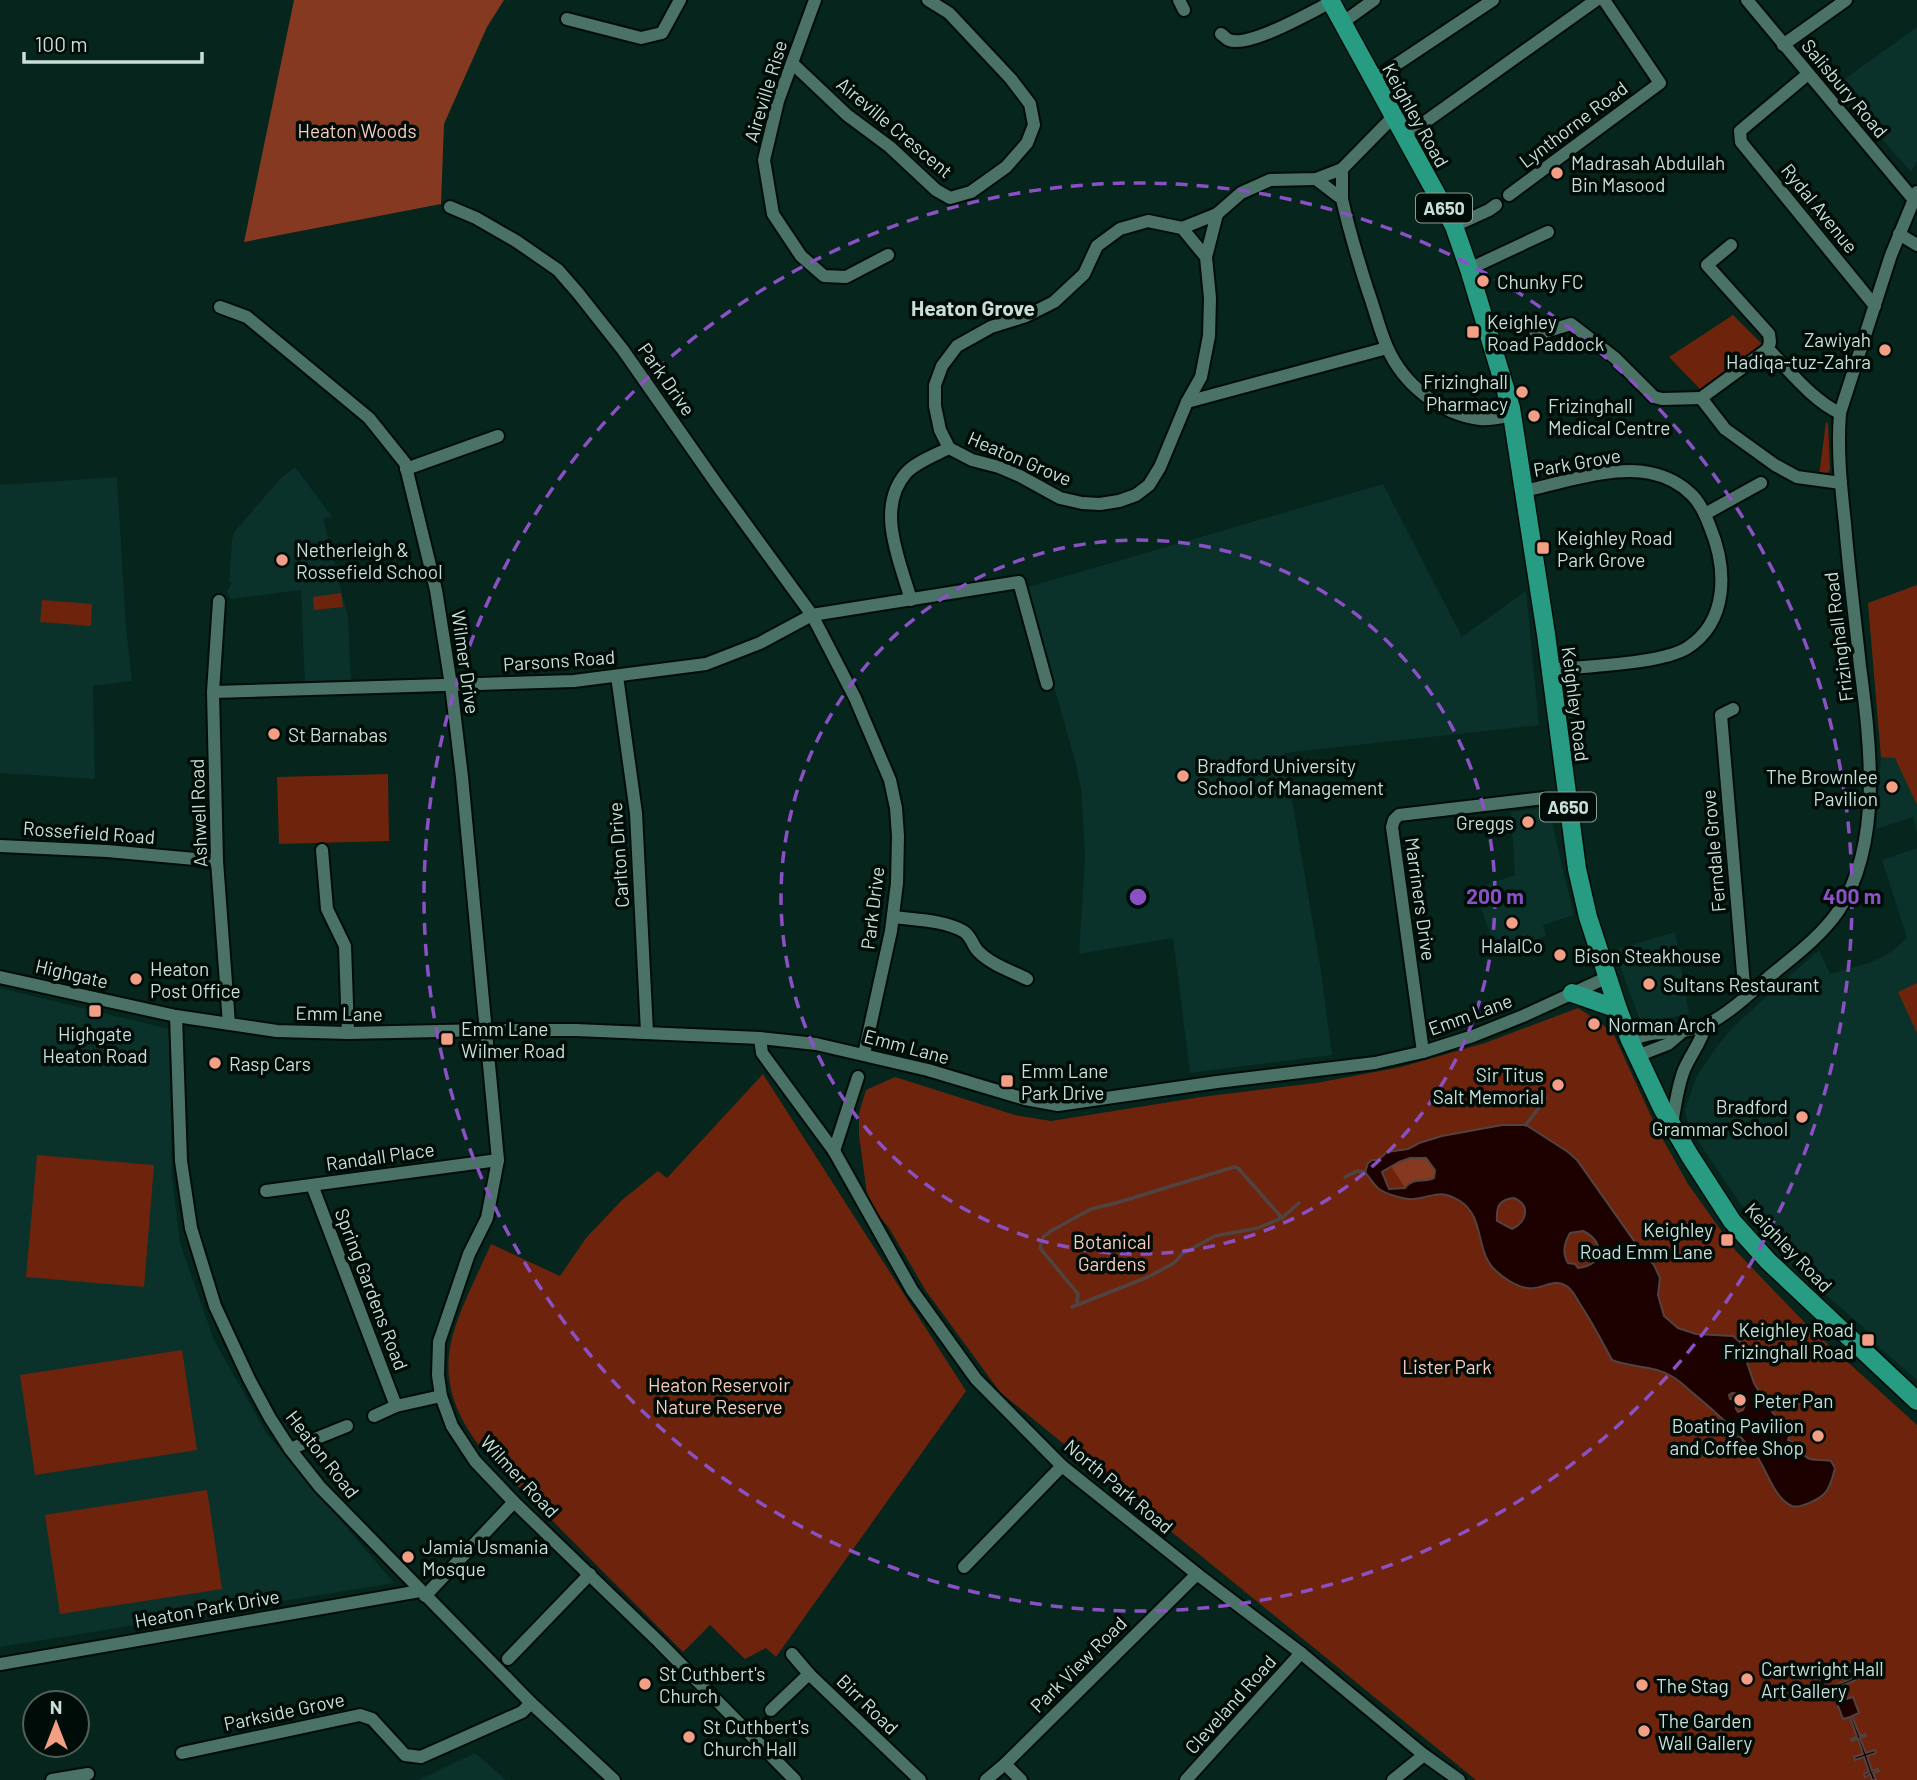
<svg xmlns="http://www.w3.org/2000/svg" width="1917" height="1780" viewBox="0 0 1917 1780" font-family="Barlow,sans-serif">
  <rect width="100%" height="100%" fill="#05251d"/>
  <g fill="#0a322a">
    <polygon points="1917,27 1917,161 1911,172 1835,86"/>
    <polygon points="295,467 332,517 323,518 348,618 351,683 305,686 301,590 231,599 226,592 232,583 229,580 232,540 235,531 281,478"/>
    <polygon points="117,477 126,628 132,681 93,686 95,779 0,773 0,485"/>
    <polygon points="1383,484 1462,637 1526,591 1539,725 1284,753 1321,971 1332,1055 1190,1073 1173,938 1079,954 1085,855 1081,789 1076,764 1030,601 1028,587"/>
    <polygon points="1917,585 1917,832 1913,817 1876,829 1881,757 1868,603"/>
    <polygon points="1550,807 1555,836 1574,915 1543,925 1546,936 1497,953 1474,889 1515,875 1511,812"/>
    <polygon points="1917,848 1917,1380 1879,1347 1863,1327 1804,1276 1776,1247 1739,1202 1702,1147 1688,1124 1685,1109 1697,1076 1715,1049 1731,1029 1754,1008 1819,950 1830,974 1872,962 1891,952 1907,938 1882,860"/>
    <polygon points="1675,932 1689,1014 1641,1023 1614,950"/>
    <polygon points="0,988 169,1029 172,1175 180,1243 214,1340 267,1434 394,1583 0,1647"/>
    <polygon points="475,1753 506,1780 418,1780 433,1773"/>
  </g>
  <g fill="#6e240c">
    <polygon points="1733,315 1763,345 1701,390 1669,357"/>
    <polygon points="1826,422 1828,423 1830,469 1829,472 1819,475"/>
    <polygon points="1917,585 1917,805 1895,758 1881,757 1868,603"/>
    <polygon points="341,593 343,607 314,610 313,597"/>
    <polygon points="42,600 92,604 91,626 40,622"/>
    <polygon points="388,774 389,841 279,844 277,777"/>
    <polygon points="1917,983 1917,1033 1898,992"/>
    <polygon points="1578,1008 1600,1022 1614,1035 1657,1129 1688,1184 1735,1250 1807,1325 1917,1425 1917,1780 1476,1780 1000,1392 926,1291 889,1228 868,1202 859,1135 859,1113 866,1090 895,1077 1015,1115 1051,1121 1201,1097 1316,1083 1401,1067 1485,1043"/>
    <path d="M763,1074L966,1391L776,1657L766,1648L745,1659L710,1625L683,1652L484,1452C420,1371 455,1326 491,1244L560,1276L586,1238L622,1200L658,1171L667,1178Z"/>
    <polygon points="37,1155 154,1165 144,1287 26,1277"/>
    <polygon points="182,1350 197,1450 35,1475 20,1375"/>
    <polygon points="207,1490 222,1589 60,1614 45,1515"/>
  </g>
  <g fill="#853921">
    <polygon points="294,0 504,0 487,27 444,124 441,204 244,242"/>
    <path d="M1426,1157L1435,1171L1434,1178C1423,1183 1412,1177 1405,1188L1391,1166L1410,1158Z"/>
  </g>
  <g fill="#1d0000" stroke="#504340" stroke-width="2" fill-rule="evenodd">
    <path d="M1502,1125H1526L1568,1152L1577,1160L1642,1252L1654,1265L1660,1278L1658,1295L1664,1316L1678,1328L1696,1334L1733,1336L1740,1342L1754,1383L1768,1407L1790,1433L1788,1440L1799,1446C1807,1465 1814,1458 1831,1461L1835,1468C1833,1476 1831,1486 1825,1493C1820,1499 1799,1509 1792,1506C1775,1499 1768,1473 1758,1458C1741,1434 1717,1413 1694,1394C1687,1388 1680,1381 1673,1377C1654,1365 1632,1368 1612,1360C1602,1341 1592,1322 1580,1304C1577,1299 1573,1291 1568,1287C1554,1276 1541,1291 1527,1288C1516,1286 1503,1278 1495,1270C1475,1251 1485,1217 1460,1201C1439,1188 1434,1197 1414,1199C1405,1200 1386,1194 1379,1189C1374,1185 1369,1177 1365,1172L1368,1163L1372,1160H1378L1387,1152L1408,1149L1419,1143L1442,1136ZM1410,1158H1426L1435,1170L1434,1178C1423,1183 1413,1177 1405,1188L1389,1189L1382,1172L1399,1162ZM1514,1198C1531,1205 1527,1222 1512,1229L1497,1221C1496,1207 1499,1199 1514,1198ZM1583,1231C1605,1241 1605,1265 1578,1268L1575,1264L1568,1263C1562,1253 1564,1244 1570,1233ZM1732,1393L1742,1394L1747,1400L1743,1410L1738,1412L1736,1409L1735,1400L1730,1399L1729,1395Z"/>
    <polygon points="1851,1666 1856,1680 1841,1686 1846,1699 1853,1697 1859,1713 1852,1716 1860,1736 1865,1734 1866,1736 1860,1738 1866,1753 1875,1750 1876,1753 1867,1756 1872,1771 1878,1769 1879,1771 1873,1773 1876,1780 1872,1780 1870,1774 1865,1777 1864,1774 1869,1772 1864,1757 1855,1760 1854,1757 1863,1754 1858,1739 1852,1741 1851,1739 1857,1737 1850,1717 1843,1719 1837,1703 1844,1700 1839,1687 1824,1692 1819,1678 1822,1677 1827,1688 1848,1680 1852,1678 1848,1667"/>
  </g>
  <g fill="none" stroke-linecap="round" stroke-linejoin="round">
    <g stroke="#504340" stroke-width="3.5">
      <polyline points="1526,1125 1546,1098"/>
      <polyline points="1345,1177 1357,1171 1365,1172"/>
      <polyline points="1077,1305 1078,1294 1040,1248 1043,1237 1051,1231 1091,1209 1116,1203 1234,1167 1238,1168 1282,1218"/>
      <polyline points="1072,1307 1148,1277 1174,1263 1182,1254 1215,1236 1258,1228 1282,1218 1299,1203"/>
    </g>
    <defs>
      <g id="minor">
        <polyline points="815,0 778,101 764,160 773,214 801,256 824,276 846,277 888,255"/>
        <polyline points="1179,0 1184,10"/>
        <polyline points="1747,0 1914,200"/>
        <polyline points="567,19 641,38 662,33 680,0"/>
        <polyline points="1342,23 1374,0"/>
        <path d="M1221,34C1224,36 1226,39 1229,40C1249,48 1311,12 1331,2"/>
        <polyline points="1783,45 1846,0"/>
        <polyline points="792,63 847,115 890,147 936,190 950,198 971,192 1006,167 1027,143 1034,125 1030,104 1011,79 949,13 928,0"/>
        <polyline points="1808,74 1740,131 1741,142 1875,306"/>
        <polyline points="1373,80 1493,0"/>
        <polyline points="1404,137 1596,0"/>
        <polyline points="1342,169 1342,199"/>
        <path d="M1316,179L1342,199C1349,230 1358,260 1368,291C1375,310 1379,329 1387,347C1403,384 1440,414 1480,419C1491,420 1502,417 1512,415"/>
        <polyline points="1509,195 1660,83 1604,0"/>
        <polyline points="450,207 476,218 516,241 558,270 578,293 623,350 718,486 812,615 855,698 890,780 896,808 898,836 897,883 891,931 864,1054"/>
        <polyline points="1454,226 1489,210 1496,205"/>
        <polyline points="1182,228 1217,214 1241,193 1270,180 1316,179 1342,169 1393,117"/>
        <polyline points="1899,234 1917,245"/>
        <path d="M1731,245L1707,265L1769,334L1770,342L1768,349C1789,370 1813,401 1840,413"/>
        <polyline points="1206,257 1217,214"/>
        <polyline points="1469,269 1548,232"/>
        <polyline points="220,307 247,317 369,418 405,463 436,590 451,685 462,777 498,1160 487,1218 469,1254 439,1342 438,1375 441,1396 452,1426 475,1461 514,1502 659,1642 795,1780"/>
        <polyline points="1535,335 1571,324 1615,358 1654,397 1662,399 1701,398"/>
        <polyline points="1701,398 1725,429 1775,465 1797,477 1841,483"/>
        <polyline points="1701,398 1768,349"/>
        <polyline points="1187,402 1387,348"/>
        <polyline points="406,469 498,436"/>
        <path d="M1524,491C1560,483 1614,465 1650,473C1665,476 1681,484 1692,495C1701,504 1706,516 1710,527C1727,568 1729,621 1687,648C1661,664 1584,666 1551,670"/>
        <polyline points="1705,514 1761,483"/>
        <path d="M911,600C900,561 875,509 906,473C916,462 935,455 949,448L940,430L935,406V385L942,366L957,346L991,327L1026,316L1054,302L1084,274L1097,246L1120,229L1148,221L1182,228L1206,257L1210,298L1209,336L1201,377L1187,402L1160,467L1149,485L1136,495L1119,501L1100,504L1082,503L1060,498L1020,476L999,467L972,460L949,448"/>
        <polyline points="219,601 213,692 217,861 229,1024"/>
        <polyline points="617,676 636,813 647,1032"/>
        <polyline points="213,692 574,681 706,664 760,643 812,615 1019,582 1047,684"/>
        <polyline points="1733,709 1721,715 1745,997"/>
        <polyline points="0,846 107,851 217,861"/>
        <polyline points="322,850 327,909 345,946 348,1033"/>
        <path d="M894,917C916,920 943,920 963,931C972,936 972,946 979,952C992,965 1011,971 1027,979"/>
        <polyline points="0,977 176,1016 277,1031 348,1033 486,1030 576,1030 760,1038 816,1044 928,1070 1025,1099 1058,1105 1217,1082 1375,1063 1423,1052 1473,1036 1523,1016 1608,977"/>
        <polyline points="176,1016 181,1161 191,1228 215,1306 249,1379 270,1418 290,1449 320,1487 531,1703 614,1780"/>
        <polyline points="760,1038 762,1053 834,1151 912,1290 976,1379 1062,1466 1197,1574 1301,1653 1424,1755 1459,1780"/>
        <path d="M1630,1040C1637,1038 1644,1035 1651,1034C1670,1031 1690,1033 1708,1024C1733,1011 1753,990 1775,972C1797,954 1823,934 1839,910C1883,842 1870,742 1860,666C1855,619 1849,572 1845,524C1841,487 1837,450 1840,413L1891,255L1917,192"/>
        <polyline points="1423,1052 1392,827 1394,820 1399,815 1544,798"/>
        <polyline points="1637,1056 1668,1044 1682,1032"/>
        <path d="M1672,1125C1675,1107 1677,1088 1684,1070C1691,1054 1701,1042 1706,1025"/>
        <polyline points="834,1151 858,1077"/>
        <polyline points="312,1185 396,1406"/>
        <polyline points="266,1191 498,1160"/>
        <polyline points="374,1416 396,1406 441,1396"/>
        <polyline points="290,1449 347,1426"/>
        <polyline points="964,1567 1062,1466"/>
        <polyline points="425,1596 514,1502"/>
        <polyline points="792,1654 809,1674 920,1780"/>
        <polyline points="508,1659 590,1574"/>
        <polyline points="0,1664 420,1591"/>
        <polyline points="771,1710 809,1674"/>
        <polyline points="182,1753 360,1715 372,1719 405,1755 421,1757 522,1712 531,1703"/>
        <polyline points="1005,1764 1021,1780"/>
        <polyline points="52,1780 88,1774"/>
        <polyline points="986,1780 1005,1764 1197,1574"/>
        <polyline points="1186,1780 1301,1653"/>
        <polyline points="1393,1780 1424,1755"/>
      </g>
      <g id="highway">
        <polyline points="1330,0 1454,226 1469,269 1511,408 1546,634 1577,869 1588,917 1618,1009 1630,1040 1662,1108 1690,1156 1732,1221 1768,1261 1917,1401"/>
        <polyline points="1572,993 1618,1009"/>
      </g>
    </defs>
    <use href="#minor" stroke="#000c08" stroke-width="16"/>
    <use href="#highway" stroke="#000c08" stroke-width="21"/>
    <use href="#minor" stroke="#4a7267" stroke-width="12"/>
    <use href="#highway" stroke="#289b83" stroke-width="18"/>
  </g>
  <g fill="none" stroke="#8a50c4" stroke-width="3.5" stroke-dasharray="12 9">
    <circle cx="1138" cy="897" r="357"/>
    <circle cx="1138" cy="897" r="714"/>
  </g>
  <g fill="#f39f85" stroke="#000c08" stroke-width="2.5">
    <circle cx="1557" cy="173" r="7"/>
    <circle cx="1483" cy="281" r="7"/>
    <rect x="1466" y="325" width="14" height="14" rx="3.5"/>
    <circle cx="1885" cy="350" r="7"/>
    <circle cx="1522" cy="392" r="7"/>
    <circle cx="1534" cy="416" r="7"/>
    <rect x="1536" y="541" width="14" height="14" rx="3.5"/>
    <circle cx="282" cy="560" r="7"/>
    <circle cx="274" cy="734" r="7"/>
    <circle cx="1183" cy="776" r="7"/>
    <circle cx="1892" cy="787" r="7"/>
    <circle cx="1528" cy="822" r="7"/>
    <circle cx="1512" cy="923" r="7"/>
    <circle cx="1560" cy="955" r="7"/>
    <circle cx="136" cy="979" r="7"/>
    <circle cx="1649" cy="984" r="7"/>
    <rect x="88" y="1004" width="14" height="14" rx="3.5"/>
    <circle cx="1594" cy="1024" r="7"/>
    <rect x="440" y="1032" width="14" height="14" rx="3.5"/>
    <circle cx="215" cy="1063" r="7"/>
    <rect x="1000" y="1074" width="14" height="14" rx="3.5"/>
    <circle cx="1558" cy="1085" r="7"/>
    <circle cx="1802" cy="1117" r="7"/>
    <rect x="1720" y="1233" width="14" height="14" rx="3.5"/>
    <rect x="1861" y="1333" width="14" height="14" rx="3.5"/>
    <circle cx="1740" cy="1400" r="7"/>
    <circle cx="1818" cy="1436" r="7"/>
    <circle cx="408" cy="1557" r="7"/>
    <circle cx="1747" cy="1679" r="7"/>
    <circle cx="645" cy="1684" r="7"/>
    <circle cx="1642" cy="1685" r="7"/>
    <circle cx="1644" cy="1731" r="7"/>
    <circle cx="689" cy="1737" r="7"/>
  </g>
  <g text-anchor="middle" dominant-baseline="central" stroke-width="7" stroke-linejoin="round" paint-order="stroke">
    <g fill="#000c08" stroke="#8c9f99" stroke-width="2">
      <rect x="1416" y="193.5" width="56" height="29" rx="5"/>
      <rect x="1540" y="792.5" width="56" height="29" rx="5"/>
    </g>
    <g font-size="18" font-weight="bold" fill="#c8ded7">
      <text x="1444" y="208">A650</text>
      <text x="1568" y="807">A650</text>
    </g>
    <g font-size="19" fill="#c8ded7" stroke="#000c08">
      <text transform="translate(1845 88) rotate(50)">Salisbury Road</text>
      <text transform="translate(765 91) rotate(-73)">Aireville Rise</text>
      <text transform="translate(1416 115) rotate(61)">Keighley Road</text>
      <text transform="translate(1573 124) rotate(-37)">Lynthorne Road</text>
      <text transform="translate(895 127) rotate(40)">Aireville Crescent</text>
      <text transform="translate(1820 208) rotate(51)">Rydal Avenue</text>
      <text transform="translate(667 379) rotate(55)">Park Drive</text>
      <text transform="translate(1020 458) rotate(23)">Heaton Grove</text>
      <text transform="translate(1577 462) rotate(-10)">Park Grove</text>
      <text transform="translate(1838 637) rotate(-97)">Frizinghall Road</text>
      <text transform="translate(559 660) rotate(-4)">Parsons Road</text>
      <text transform="translate(466 662) rotate(82)">Wilmer Drive</text>
      <text transform="translate(1576 704) rotate(83)">Keighley Road</text>
      <text transform="translate(198 813) rotate(-92)">Ashwell Road</text>
      <text transform="translate(89 832) rotate(4)">Rossefield Road</text>
      <text transform="translate(1713 851) rotate(-95)">Ferndale Grove</text>
      <text transform="translate(618 855) rotate(-94)">Carlton Drive</text>
      <text transform="translate(1421 899) rotate(82)">Marriners Drive</text>
      <text transform="translate(872 908) rotate(-83)">Park Drive</text>
      <text transform="translate(72 973) rotate(13)">Highgate</text>
      <text transform="translate(339 1013) rotate(1)">Emm Lane</text>
      <text transform="translate(1470 1014) rotate(-20)">Emm Lane</text>
      <text transform="translate(907 1046) rotate(15)">Emm Lane</text>
      <text transform="translate(380 1156) rotate(-8)">Randall Place</text>
      <text transform="translate(1789 1247) rotate(46)">Keighley Road</text>
      <text transform="translate(372 1289) rotate(69)">Spring Gardens Road</text>
      <text transform="translate(323 1454) rotate(52)">Heaton Road</text>
      <text transform="translate(520 1476) rotate(47)">Wilmer Road</text>
      <text transform="translate(1119 1486) rotate(40)">North Park Road</text>
      <text transform="translate(207 1608) rotate(-10)">Heaton Park Drive</text>
      <text transform="translate(1078 1664) rotate(-45)">Park View Road</text>
      <text transform="translate(868 1704) rotate(44)">Birr Road</text>
      <text transform="translate(1230 1704) rotate(-48)">Cleveland Road</text>
      <text transform="translate(284 1711) rotate(-12)">Parkside Grove</text>
    </g>
    <g font-size="19" fill="#fbccbe" stroke="#000c08">
      <text x="357" y="130">Heaton Woods</text>
      <text x="1112" y="1241">Botanical<tspan x="1112" dy="22">Gardens</tspan></text>
      <text x="1447" y="1366">Lister Park</text>
      <text x="719" y="1384">Heaton Reservoir<tspan x="719" dy="22">Nature Reserve</tspan></text>
    </g>
    <g font-size="19" fill="#c8ded7" stroke="#000c08" text-anchor="start">
      <text x="1571" y="162">Madrasah Abdullah<tspan x="1571" dy="22">Bin Masood</tspan></text>
      <text x="1497" y="281">Chunky FC</text>
      <text x="1487" y="321">Keighley<tspan x="1487" dy="22">Road Paddock</tspan></text>
      <text x="1871" y="339" text-anchor="end">Zawiyah<tspan x="1871" dy="22">Hadiqa-tuz-Zahra</tspan></text>
      <text x="1508" y="381" text-anchor="end">Frizinghall<tspan x="1508" dy="22">Pharmacy</tspan></text>
      <text x="1548" y="405">Frizinghall<tspan x="1548" dy="22">Medical Centre</tspan></text>
      <text x="1557" y="537">Keighley Road<tspan x="1557" dy="22">Park Grove</tspan></text>
      <text x="296" y="549">Netherleigh &amp;<tspan x="296" dy="22">Rossefield School</tspan></text>
      <text x="288" y="734">St Barnabas</text>
      <text x="1197" y="765">Bradford University<tspan x="1197" dy="22">School of Management</tspan></text>
      <text x="1878" y="776" text-anchor="end">The Brownlee<tspan x="1878" dy="22">Pavilion</tspan></text>
      <text x="1514" y="822" text-anchor="end">Greggs</text>
      <text x="1512" y="945" text-anchor="middle">HalalCo</text>
      <text x="1574" y="955">Bison Steakhouse</text>
      <text x="150" y="968">Heaton<tspan x="150" dy="22">Post Office</tspan></text>
      <text x="1663" y="984">Sultans Restaurant</text>
      <text x="1608" y="1024">Norman Arch</text>
      <text x="461" y="1028">Emm Lane<tspan x="461" dy="22">Wilmer Road</tspan></text>
      <text x="95" y="1033" text-anchor="middle">Highgate<tspan x="95" dy="22">Heaton Road</tspan></text>
      <text x="229" y="1063">Rasp Cars</text>
      <text x="1021" y="1070">Emm Lane<tspan x="1021" dy="22">Park Drive</tspan></text>
      <text x="1544" y="1074" text-anchor="end">Sir Titus<tspan x="1544" dy="22">Salt Memorial</tspan></text>
      <text x="1788" y="1106" text-anchor="end">Bradford<tspan x="1788" dy="22">Grammar School</tspan></text>
      <text x="1713" y="1229" text-anchor="end">Keighley<tspan x="1713" dy="22">Road Emm Lane</tspan></text>
      <text x="1854" y="1329" text-anchor="end">Keighley Road<tspan x="1854" dy="22">Frizinghall Road</tspan></text>
      <text x="1754" y="1400">Peter Pan</text>
      <text x="1804" y="1425" text-anchor="end">Boating Pavilion<tspan x="1804" dy="22">and Coffee Shop</tspan></text>
      <text x="422" y="1546">Jamia Usmania<tspan x="422" dy="22">Mosque</tspan></text>
      <text x="1761" y="1668">Cartwright Hall<tspan x="1761" dy="22">Art Gallery</tspan></text>
      <text x="659" y="1673">St Cuthbert's<tspan x="659" dy="22">Church</tspan></text>
      <text x="1656" y="1685">The Stag</text>
      <text x="1658" y="1720">The Garden<tspan x="1658" dy="22">Wall Gallery</tspan></text>
      <text x="703" y="1726">St Cuthbert's<tspan x="703" dy="22">Church Hall</tspan></text>
    </g>
    <g font-size="21" font-weight="bold" fill="#c8ded7" stroke="#000c08">
      <text x="973" y="307">Heaton Grove</text>
    </g>
  </g>
  <circle cx="1138" cy="897" r="10" fill="#8a50c4" stroke="#000c08" stroke-width="3.5"/>
  <g font-size="21" text-anchor="middle" font-weight="bold" fill="#8a50c4" stroke="#000c08" stroke-width="7" stroke-linejoin="round" paint-order="stroke">
    <text x="1495" y="904">200 m</text>
    <text x="1852" y="904">400 m</text>
  </g>
  <g transform="translate(56 1724)"><circle r="33" fill="#000c08" stroke="#50605b" stroke-width="2"/>
  <path d="M0-5L12 26L0 18L-12 26Z" fill="#f39f85"/>
  <text y="-10" font-size="19" font-weight="bold" text-anchor="middle" fill="#c8ded7">N</text>
  </g>
  <path d="M24 52v10h178v-10" fill="none" stroke="#c8ded7" stroke-width="3.5"/>
  <text x="35" y="52" font-size="21" fill="#c8ded7" stroke="#000c08" stroke-width="5" paint-order="stroke">100 m</text>
</svg>
